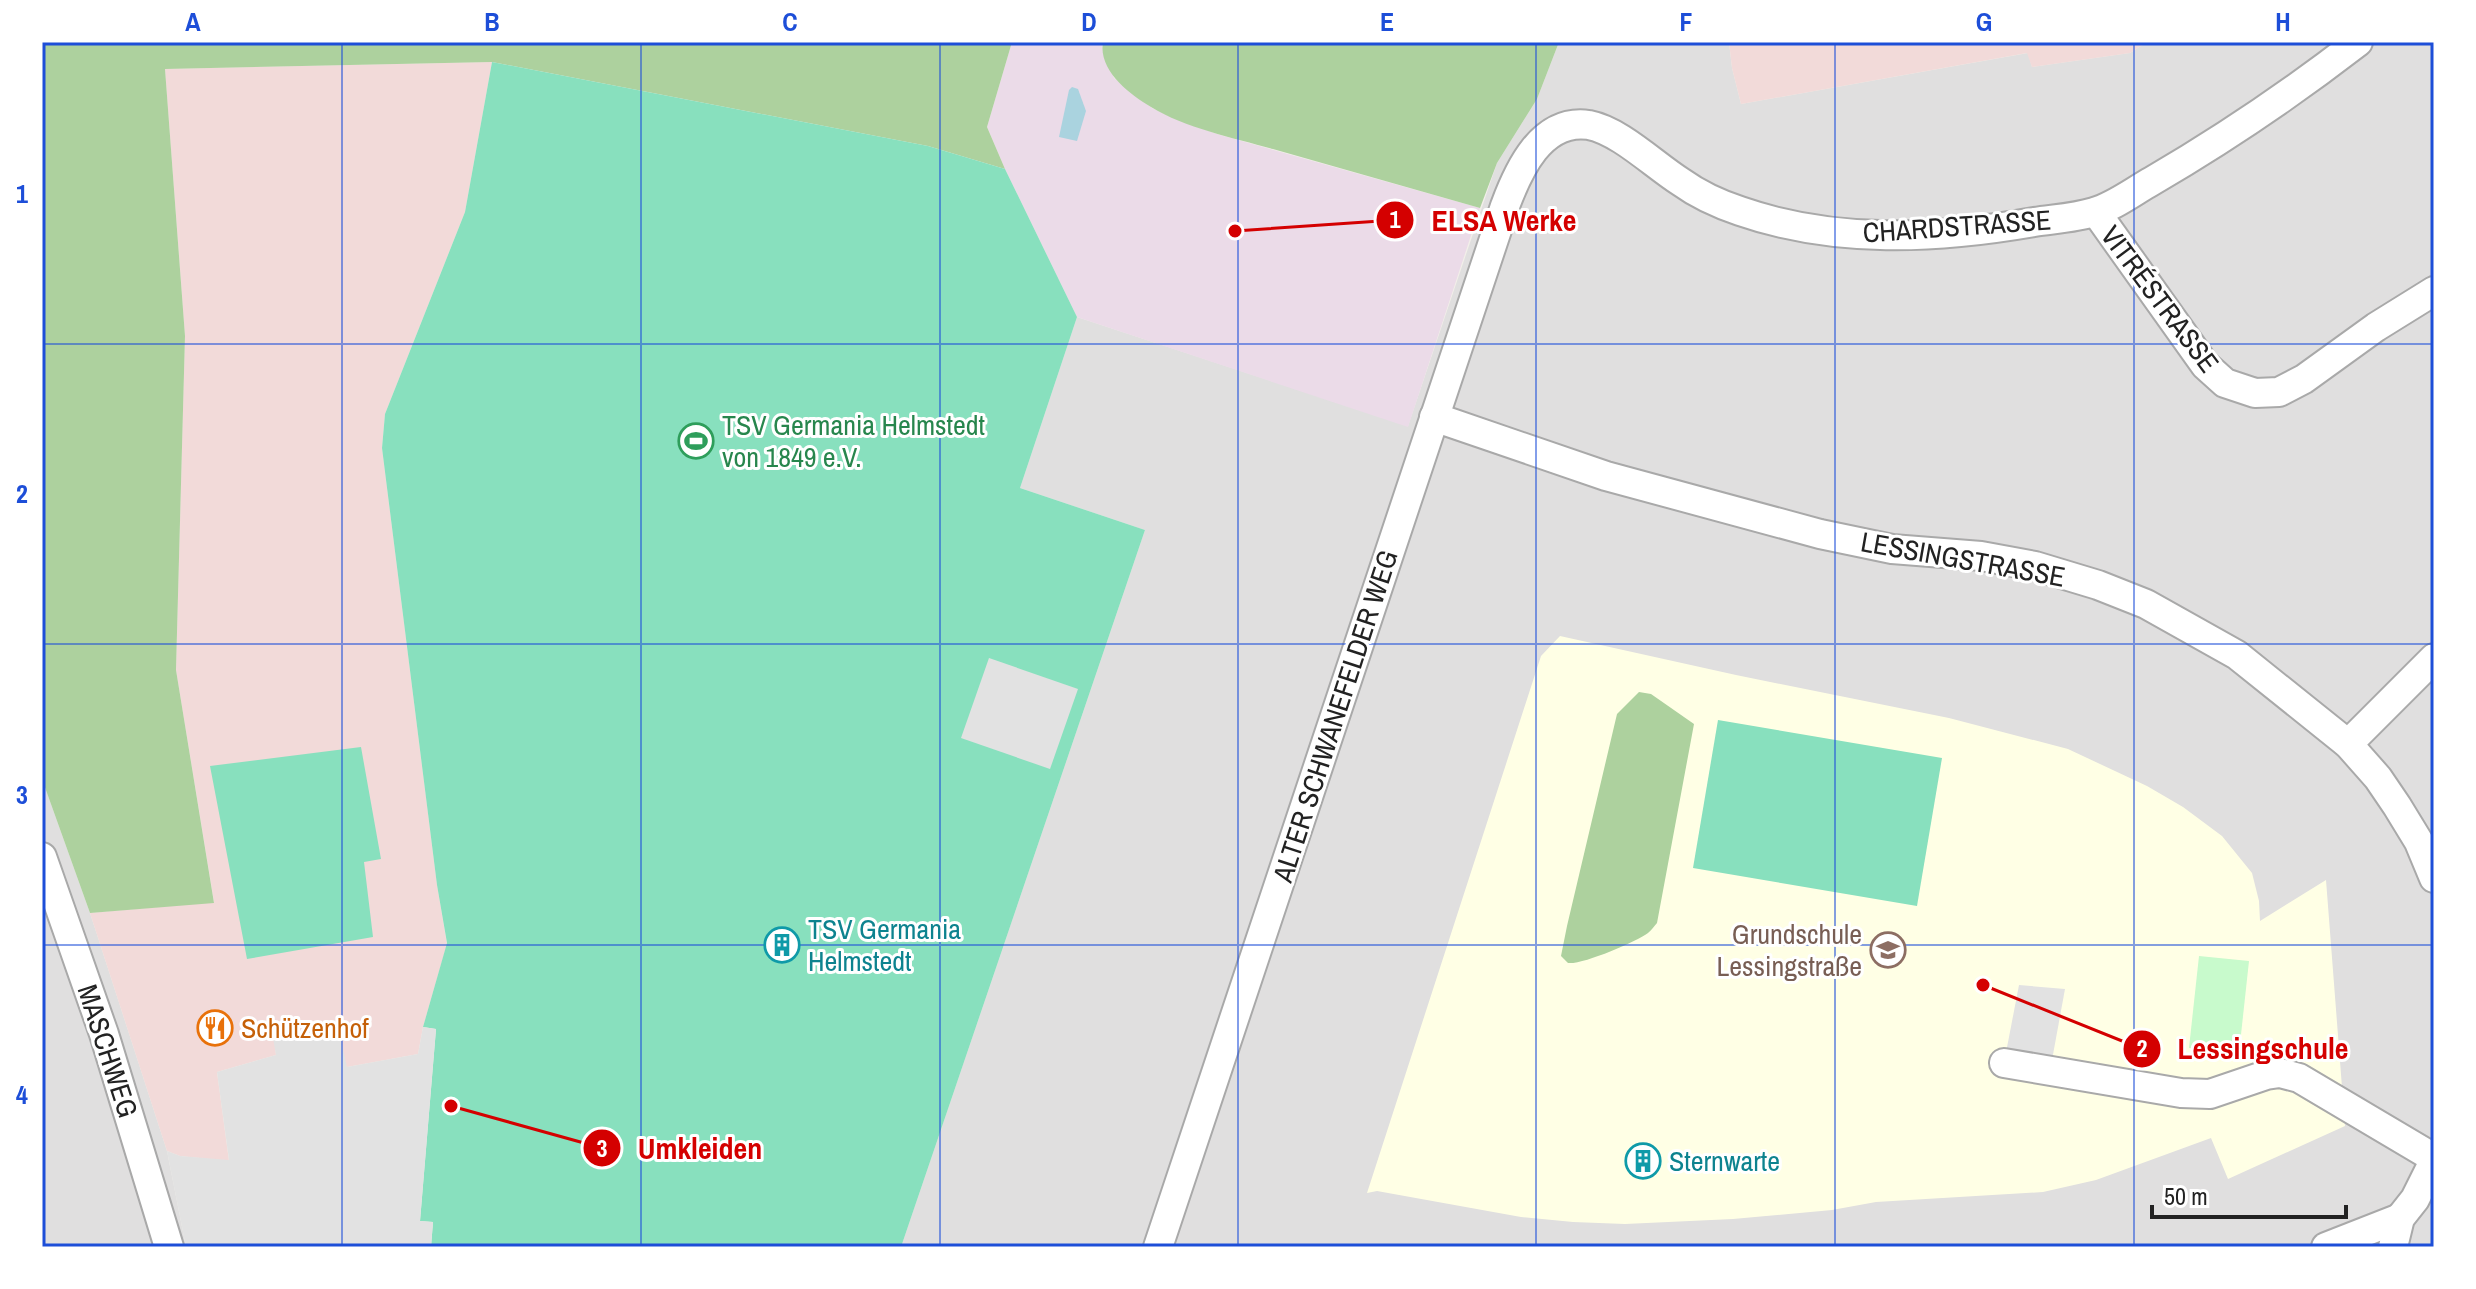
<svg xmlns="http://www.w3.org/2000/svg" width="2476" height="1289" viewBox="0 0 2476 1289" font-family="'Archivo Narrow',sans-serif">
  <rect width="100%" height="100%" fill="#f2efe9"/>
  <g fill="#e0dfdf">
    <polygon points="1559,42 1729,42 1732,68 1741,104 2028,53 2032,67 2130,53 2147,42 2434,42 2434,1247 901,1247 1145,530 1020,488 1077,317 1408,426 1497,163 1537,99"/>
    <polygon points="42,779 90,913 167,1151 186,1247 42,1247"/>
  </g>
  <g fill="#f2dad9">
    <polygon points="1729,42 2147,42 2130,53 2032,67 2027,53 1741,104 1732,68"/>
    <polygon points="492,62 465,212 385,414 382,448 437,885 447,944 423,1027 418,1054 347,1067 274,1038 276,1055 217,1072 229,1161 180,1156 167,1151 90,913 214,902 176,670 185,336 165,69"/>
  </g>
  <polygon fill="#ebdbe8" points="1012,42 1103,42 1102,46 1114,78 1152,108 1171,117 1217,134 1480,208 1408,427 1077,317 1005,169 987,127"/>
  <polygon fill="#ffffe5" points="1560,636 1736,675 1949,718 2068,749 2147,786 2183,807 2222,836 2252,873 2259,901 2260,921 2326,880 2345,1126 2228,1179 2211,1138 2096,1180 2043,1192 1876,1202 1832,1210 1733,1219 1625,1224 1573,1222 1521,1217 1377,1191 1367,1193 1541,656"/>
  <g fill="#add19e">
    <polygon points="42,42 1012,42 987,127 1005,169 928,146 492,62 165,69 185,336 176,670 214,903 90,913 42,779"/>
    <path d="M1103,42H1559L1537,99L1497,163L1480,208C1411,188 1342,169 1273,149C1234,138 1185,128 1151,107C1129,94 1098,70 1103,42Z"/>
    <path d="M1639,692L1651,694L1694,724L1657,923C1654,926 1652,930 1648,933C1636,942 1582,965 1568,963L1561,956L1567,926L1617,714Z"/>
  </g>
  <polygon fill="#c8facc" points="2199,956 2249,961 2239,1053 2189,1048"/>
  <g fill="#88e0be">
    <polygon points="492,62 928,146 1005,169 1077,317 1020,488 1145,530 901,1247 431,1247 433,1222 420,1221 436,1029 423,1027 447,943 437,885 382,448 385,414 465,212"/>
    <polygon points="1718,720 1942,758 1917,906 1693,868"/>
    <polygon points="361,747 381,859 364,862 373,937 247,959 210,766"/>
  </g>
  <g fill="#e2e2e2">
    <polygon points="989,658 1078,689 1050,769 961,738"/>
    <polygon points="2019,985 2065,989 2050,1071 2004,1063"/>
    <polygon points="338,1027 347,1067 418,1054 423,1027 436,1029 420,1221 433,1222 431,1247 186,1247 167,1151 180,1156 229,1160 217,1072 276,1055 273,1038"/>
  </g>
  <polygon fill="#aad3df" points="1072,87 1078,89 1086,111 1077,141 1059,137 1069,90"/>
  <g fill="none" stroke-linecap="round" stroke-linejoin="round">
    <defs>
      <g id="minor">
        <polyline points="2096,212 2205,365 2225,383 2255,393 2279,392 2304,379 2376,327 2434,291"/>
        <polyline points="1434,417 1606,476 1820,534 1892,549 1981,556 2035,566 2098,585 2146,604 2237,655 2348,744 2378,778 2397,806 2419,842 2434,878"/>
        <polyline points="2348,744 2434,658"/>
        <polyline points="42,857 104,1034 169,1247"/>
        <polyline points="2004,1063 2181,1093 2210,1094 2266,1075 2280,1073 2299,1078 2434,1158"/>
        <path d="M1158,1247L1505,206C1518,171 1541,118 1589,125C1620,131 1654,165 1681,182C1699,195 1719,204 1740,211C1835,244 1937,239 2034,222C2053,219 2075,218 2094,212C2113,207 2134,191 2152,181C2224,139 2292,93 2358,42"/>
        <polyline points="2326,1247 2400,1218"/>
        <polyline points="2393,1247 2400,1218 2415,1199 2434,1161"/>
      </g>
    </defs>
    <use href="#minor" stroke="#a9a9a9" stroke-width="32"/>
    <use href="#minor" stroke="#fff" stroke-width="28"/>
  </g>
  <path fill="none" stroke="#1d4ed8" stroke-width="2" stroke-opacity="0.55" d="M342,42V1247M641,42V1247M940,42V1247M1238,42V1247M1536,42V1247M1835,42V1247M2134,42V1247M42,344H2434M42,644H2434M42,945H2434"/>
  <defs>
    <symbol id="stadium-ring" viewBox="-11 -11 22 22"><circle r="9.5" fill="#fff" stroke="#2e9e5b" stroke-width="1.5"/><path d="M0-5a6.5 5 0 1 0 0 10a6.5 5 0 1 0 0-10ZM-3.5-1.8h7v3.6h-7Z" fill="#2e9e5b"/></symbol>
    <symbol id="building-ring" viewBox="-11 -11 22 22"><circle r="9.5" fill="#fff" stroke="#0f9aa8" stroke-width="1.5"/><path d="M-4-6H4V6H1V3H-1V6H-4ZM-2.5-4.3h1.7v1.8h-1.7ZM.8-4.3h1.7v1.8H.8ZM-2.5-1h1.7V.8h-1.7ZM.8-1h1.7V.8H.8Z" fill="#0f9aa8"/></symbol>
    <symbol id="school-ring" viewBox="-11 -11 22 22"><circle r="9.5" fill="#fff" stroke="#8d6e63" stroke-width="1.5"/><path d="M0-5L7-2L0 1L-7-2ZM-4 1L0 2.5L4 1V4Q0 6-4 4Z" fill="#8d6e63"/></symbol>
    <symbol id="restaurant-ring" viewBox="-11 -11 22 22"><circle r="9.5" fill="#fff" stroke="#e8710a" stroke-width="1.5"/><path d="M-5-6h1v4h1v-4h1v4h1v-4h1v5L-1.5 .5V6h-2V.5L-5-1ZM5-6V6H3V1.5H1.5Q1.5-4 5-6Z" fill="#e8710a"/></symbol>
  </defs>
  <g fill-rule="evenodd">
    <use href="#stadium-ring" x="676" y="421" width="40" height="40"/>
    <use href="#building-ring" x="762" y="925" width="40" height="40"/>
    <use href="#school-ring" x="1868" y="930" width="40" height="40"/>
    <use href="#restaurant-ring" x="195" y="1008" width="40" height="40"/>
    <use href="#building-ring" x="1623" y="1141" width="40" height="40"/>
  </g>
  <g text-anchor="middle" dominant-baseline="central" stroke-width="6" stroke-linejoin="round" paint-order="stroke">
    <g font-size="28" fill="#222" stroke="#fff">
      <text transform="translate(1957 226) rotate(-4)">CHARDSTRASSE</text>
      <text transform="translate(2160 299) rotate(53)">VITRÉSTRASSE</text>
      <text transform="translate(1963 559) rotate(10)">LESSINGSTRASSE</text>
      <text transform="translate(1335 716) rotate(-72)">ALTER SCHWANEFELDER WEG</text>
      <text transform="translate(108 1051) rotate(72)">MASCHWEG</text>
    </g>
    <g font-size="28" fill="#27864d" stroke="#fff" text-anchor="start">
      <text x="722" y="425">TSV Germania Helmstedt<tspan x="722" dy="32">von 1849 e.V.</tspan></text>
    </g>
    <g font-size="28" fill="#0d838f" stroke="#fff" text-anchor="start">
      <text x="808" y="929">TSV Germania<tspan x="808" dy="32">Helmstedt</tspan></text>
      <text x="1669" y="1161">Sternwarte</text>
    </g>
    <g font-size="28" fill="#785e54" stroke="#fff" text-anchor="end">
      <text x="1862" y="934">Grundschule<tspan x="1862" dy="32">Lessingstraße</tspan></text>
    </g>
    <g font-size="28" fill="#c56008" stroke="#fff" text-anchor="start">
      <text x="241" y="1028">Schützenhof</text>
    </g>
  </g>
  <path fill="none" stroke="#d40000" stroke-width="3" d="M1235 231L1395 220M1983 985L2142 1049M451 1106L602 1148"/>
  <g fill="#d40000" stroke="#fff" stroke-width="3">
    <circle cx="1235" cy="231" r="8"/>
    <circle cx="1983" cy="985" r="8"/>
    <circle cx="451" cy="1106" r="8"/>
    <circle cx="1395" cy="220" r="20"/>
    <circle cx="2142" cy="1049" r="20"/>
    <circle cx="602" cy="1148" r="20"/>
  </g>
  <g font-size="24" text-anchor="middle" font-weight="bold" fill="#fff">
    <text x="1395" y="228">1</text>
    <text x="2142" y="1057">2</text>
    <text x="602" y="1157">3</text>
  </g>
  <g font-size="30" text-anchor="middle" font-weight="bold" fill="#d40000" stroke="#fff" stroke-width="6" stroke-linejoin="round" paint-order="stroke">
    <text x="1504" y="231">ELSA Werke</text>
    <text x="2263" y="1059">Lessingschule</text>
    <text x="700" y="1159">Umkleiden</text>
  </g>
  <rect width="2476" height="1289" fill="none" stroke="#ffffff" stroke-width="88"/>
  <path d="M2152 1205v12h194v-12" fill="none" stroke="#222222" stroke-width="4"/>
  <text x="2164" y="1205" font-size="24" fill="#222222" stroke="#ffffff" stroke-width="6" paint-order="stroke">50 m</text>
  <rect x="44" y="44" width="2388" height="1201" fill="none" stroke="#1d4ed8" stroke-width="3"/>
  <g font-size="26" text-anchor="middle" font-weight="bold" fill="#1d4ed8">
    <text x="193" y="31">A</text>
    <text x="492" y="31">B</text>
    <text x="790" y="31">C</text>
    <text x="1089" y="31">D</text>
    <text x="1387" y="31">E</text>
    <text x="1686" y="31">F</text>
    <text x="1984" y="31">G</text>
    <text x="2283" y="31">H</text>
    <text x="22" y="203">1</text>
    <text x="22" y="503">2</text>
    <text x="22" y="804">3</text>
    <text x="22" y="1104">4</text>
  </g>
</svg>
